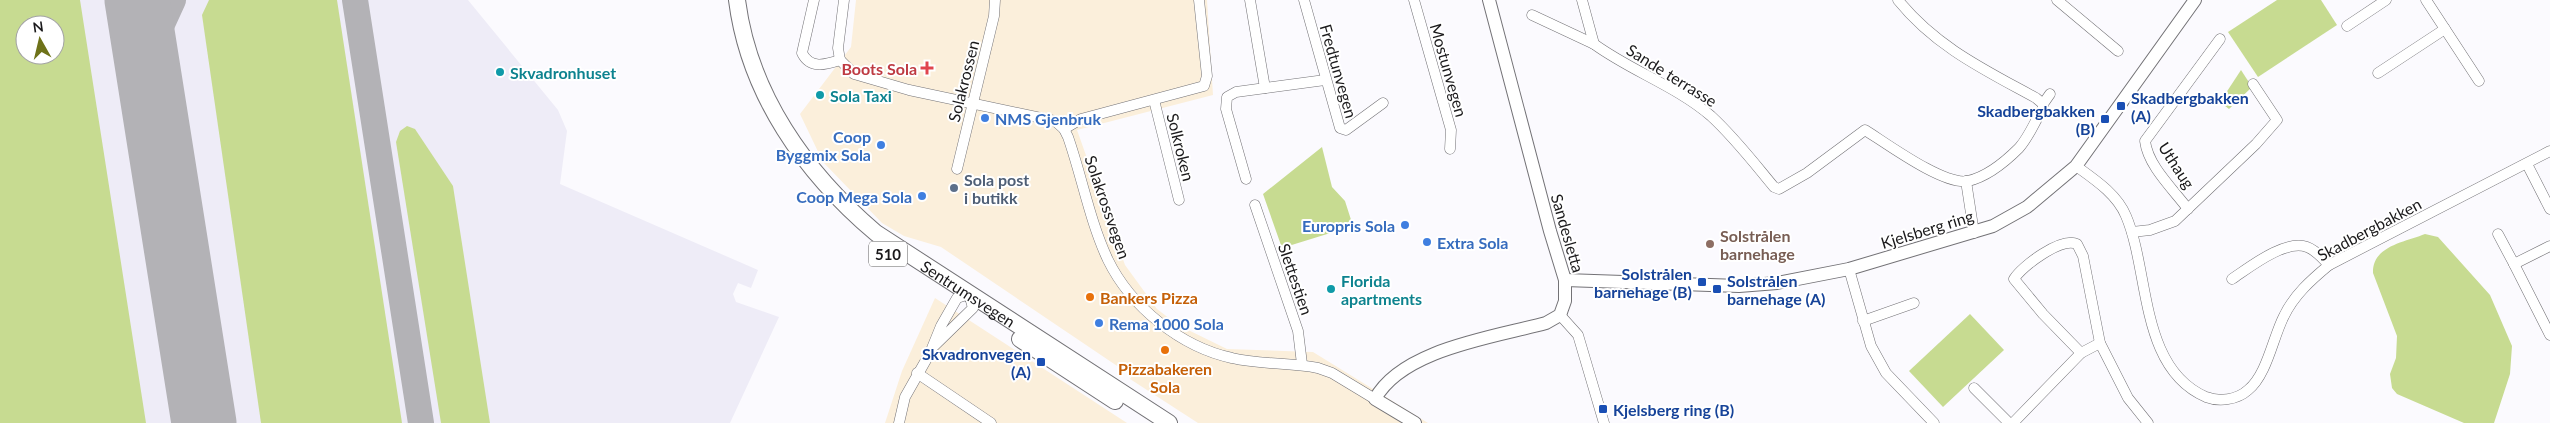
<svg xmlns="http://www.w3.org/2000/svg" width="2550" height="423" viewBox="0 0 2550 423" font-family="Lato,sans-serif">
  <rect width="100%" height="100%" fill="#fbfafe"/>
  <g fill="#fbefdb">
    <polygon points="856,0 1207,0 1213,95 1077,130 1125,265 1157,309 1178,325 1227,349 1313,352 1428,423 1198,423 1130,379 1132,376 941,247 904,236 882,223 823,162 800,114 851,47"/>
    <polygon points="935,298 1127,423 885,423 902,371"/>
  </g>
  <path fill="#eeecf7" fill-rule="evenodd" d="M0,0H468L558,110L567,131L560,184L758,270L751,288L738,283L733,294L736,302L779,317L730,423H0ZM25,25H55V55H25Z"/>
  <g fill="#c7db91" fill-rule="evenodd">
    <path d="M0,0H80L146,423H0ZM25,25H55V55H25Z"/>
    <polygon points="209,0 337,0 402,423 261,423 202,15"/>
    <polygon points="2277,0 2321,0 2337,25 2258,77 2228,32"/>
    <polygon points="2241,70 2252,87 2229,109 2220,102"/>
    <polygon points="407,126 415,129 453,186 490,423 441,423 396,142 400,131"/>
    <polygon points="1322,147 1332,187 1345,201 1353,226 1282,248 1263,194"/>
    <path d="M2425,234L2438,237L2490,295L2512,346L2510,374L2494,423H2464L2397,394L2392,388L2390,374L2396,358L2397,336L2373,273C2372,246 2405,242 2425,234Z"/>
    <polygon points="1970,314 2004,350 1943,407 1909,371"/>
  </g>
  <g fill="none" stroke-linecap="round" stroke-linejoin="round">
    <g stroke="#b3b2b6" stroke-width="26">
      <polyline points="132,0 141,25"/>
      <polyline points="355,0 421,423"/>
      <polyline points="146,59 173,0"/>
    </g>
    <polyline stroke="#b3b2b6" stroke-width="65" points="137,0 204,423"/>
    <defs>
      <g id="minor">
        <path d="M814,0L802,53C810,69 825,65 840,60"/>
        <polyline points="1250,0 1265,88"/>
        <polyline points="1304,0 1340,128 1346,130 1383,103"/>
        <polyline points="1414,0 1451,130 1450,149"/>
        <path d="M1582,0L1594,44C1631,71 1676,86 1711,116C1735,138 1754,163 1774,187L1779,189L1807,173L1865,130C1886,143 1944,186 1968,181C1986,177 2006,161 2019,148C2029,137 2035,121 2043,108V104L2036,98C1985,70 1936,47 1898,0"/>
        <polyline points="2057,0 2118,51"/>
        <polyline points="2426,0 2479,81"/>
        <polyline points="1532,15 1594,44"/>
        <polyline points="2347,26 2386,0"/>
        <path d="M840,60L854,74L909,90L1055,121L1064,129L1068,137C1082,177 1090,222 1108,260C1131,307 1181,347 1232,358C1260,365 1290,362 1318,368L1332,373L1375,399"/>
        <polyline points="840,60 838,48 844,0"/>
        <polyline points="2378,73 2445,29"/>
        <polyline points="1154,100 1179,200"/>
        <polyline points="2043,104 2050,94"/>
        <polyline points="1064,129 1081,119 1204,86 1207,76 1199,0"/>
        <polyline points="2527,164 2550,209"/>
        <path d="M2076,166C2094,179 2117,194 2126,216C2150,272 2139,368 2206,397C2219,402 2237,400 2248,390C2267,375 2273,337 2284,316C2294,295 2311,280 2329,265L2550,151"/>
        <polyline points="957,169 994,16 995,0"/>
        <polyline points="1246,179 1226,109 1227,97 1236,92 1325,80"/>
        <polyline points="1966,181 1974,233"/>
        <polyline points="1255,205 1298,331 1302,364"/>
        <path d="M2188,209C2173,189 2148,166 2145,141L2220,39"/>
        <polyline points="2132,232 2150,230 2175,221 2256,144 2277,120 2253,84"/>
        <polyline points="2498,234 2514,264 2550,246"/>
        <polyline points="2514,264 2550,335"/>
        <polyline points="1849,269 1871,346 1886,373 1934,423"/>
        <path d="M2232,279C2250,267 2285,239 2307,247C2316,250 2323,259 2329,265"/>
        <polyline points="1560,315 1578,335 1604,423"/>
        <polyline points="1863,321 1914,303"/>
        <path d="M2081,353L2043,314L2014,279C2022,266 2061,237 2077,244L2083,256L2100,343L2128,398L2148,423"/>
        <polyline points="917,373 991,423"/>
        <polyline points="1974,388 2009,423"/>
        <polyline points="899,423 905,397 930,353 941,326 957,298 969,294 973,308 932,348"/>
        <polyline points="2013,423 2081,353 2100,343"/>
      </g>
      <g id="tertiary">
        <polyline points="1565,280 1739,286 1777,283 1849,269 1993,226 2027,207 2076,166 2195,0"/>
        <path d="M1415,423L1375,399C1402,349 1495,337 1546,323L1560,315L1565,301V280L1550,231L1489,0"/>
      </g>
      <g id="primary">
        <path id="s1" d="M737,0C749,94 805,173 876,233L1169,423"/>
        <polyline points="1020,339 1115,401"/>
      </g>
    </defs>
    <use href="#minor" stroke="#737276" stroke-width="11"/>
    <use href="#tertiary" stroke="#737276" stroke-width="14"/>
    <use href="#primary" stroke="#737276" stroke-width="18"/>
    <use href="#minor" stroke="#fff" stroke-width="10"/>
    <use href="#tertiary" stroke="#fff" stroke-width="12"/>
    <use href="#primary" stroke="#fff" stroke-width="16"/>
  </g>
  <path fill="#e0444e" stroke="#fff" stroke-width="2" d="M924.5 60.5h5v5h5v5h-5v5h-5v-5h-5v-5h5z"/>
  <g fill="#0f9aa8" stroke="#fff" stroke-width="2">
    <circle cx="500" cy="72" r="5"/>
    <circle cx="820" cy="95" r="5"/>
    <circle cx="1331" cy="289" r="5"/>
  </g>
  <g fill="#1a4fb4" stroke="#fff" stroke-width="2">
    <rect x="2116" y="101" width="10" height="10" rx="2.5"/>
    <rect x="2100" y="114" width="10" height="10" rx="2.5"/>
    <rect x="1697" y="277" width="10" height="10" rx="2.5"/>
    <rect x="1712" y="284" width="10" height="10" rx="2.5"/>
    <rect x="1036" y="357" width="10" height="10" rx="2.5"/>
    <rect x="1598" y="404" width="10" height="10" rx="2.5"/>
  </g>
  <g fill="#3f7fe0" stroke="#fff" stroke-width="2">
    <circle cx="985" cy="118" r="5"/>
    <circle cx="881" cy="145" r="5"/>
    <circle cx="922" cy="196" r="5"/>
    <circle cx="1405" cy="225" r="5"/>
    <circle cx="1427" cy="242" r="5"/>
    <circle cx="1099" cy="323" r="5"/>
  </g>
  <circle fill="#5c6f8a" stroke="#fff" stroke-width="2" cx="954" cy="188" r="5"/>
  <circle fill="#8d6e63" stroke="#fff" stroke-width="2" cx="1710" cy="244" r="5"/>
  <g fill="#e8710a" stroke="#fff" stroke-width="2">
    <circle cx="1090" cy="297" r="5"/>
    <circle cx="1165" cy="350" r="5"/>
  </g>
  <g text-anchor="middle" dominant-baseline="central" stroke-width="4" stroke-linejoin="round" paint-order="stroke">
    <rect fill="#fff" stroke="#5f5e5f" stroke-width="1" x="869" y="241.5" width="38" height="25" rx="4"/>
    <g font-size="15" font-weight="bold" fill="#1a191b">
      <text x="888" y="254">510</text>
    </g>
    <g font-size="16" font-weight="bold" fill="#be3a42" stroke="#fff" text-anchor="end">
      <text x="917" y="68">Boots Sola</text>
    </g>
    <g font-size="16" fill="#1a191b" stroke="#fff">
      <text transform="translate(1449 70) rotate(74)">Mostunvegen</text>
      <text transform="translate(1339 71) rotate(74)">Fredtunvegen</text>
      <text transform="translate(1672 75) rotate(32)">Sande terrasse</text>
      <text transform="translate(963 81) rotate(-76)">Solakrossen</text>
      <text transform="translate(1181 147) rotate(76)">Solkroken</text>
      <text transform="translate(2177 165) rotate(57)">Uthaug</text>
      <text transform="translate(1108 207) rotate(71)">Solakrossvegen</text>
      <text transform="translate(1927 229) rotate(-17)">Kjelsberg ring</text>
      <text transform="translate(2369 229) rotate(-28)">Skadbergbakken</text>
      <text transform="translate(1568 233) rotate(74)">Sandesletta</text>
      <text transform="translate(1296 279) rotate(71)">Slettestien</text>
      <text stroke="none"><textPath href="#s1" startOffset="388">Sentrumsvegen</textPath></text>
    </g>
    <g font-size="16" font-weight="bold" fill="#0d838f" stroke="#fff" text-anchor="start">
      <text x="510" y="72">Skvadronhuset</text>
      <text x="830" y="95">Sola Taxi</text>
      <text x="1341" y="280">Florida<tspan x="1341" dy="18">apartments</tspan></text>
    </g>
    <g font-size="16" font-weight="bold" fill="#164399" stroke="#fff" text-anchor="start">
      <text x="2131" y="97">Skadbergbakken<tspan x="2131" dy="18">(A)</tspan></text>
      <text x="2095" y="110" text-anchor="end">Skadbergbakken<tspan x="2095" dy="18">(B)</tspan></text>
      <text x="1692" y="273" text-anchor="end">Solstrålen<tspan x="1692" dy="18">barnehage (B)</tspan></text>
      <text x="1727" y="280">Solstrålen<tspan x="1727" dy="18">barnehage (A)</tspan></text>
      <text x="1031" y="353" text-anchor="end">Skvadronvegen<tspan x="1031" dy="18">(A)</tspan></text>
      <text x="1613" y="409">Kjelsberg ring (B)</text>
    </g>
    <g font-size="16" font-weight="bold" fill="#366cbe" stroke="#fff" text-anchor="start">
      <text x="995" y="118">NMS Gjenbruk</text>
      <text x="871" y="136" text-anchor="end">Coop<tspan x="871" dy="18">Byggmix Sola</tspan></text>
      <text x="912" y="196" text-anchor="end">Coop Mega Sola</text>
      <text x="1395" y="225" text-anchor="end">Europris Sola</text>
      <text x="1437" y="242">Extra Sola</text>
      <text x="1109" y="323">Rema 1000 Sola</text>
    </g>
    <g font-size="16" font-weight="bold" fill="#4e5e75" stroke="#fff" text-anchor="start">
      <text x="964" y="179">Sola post<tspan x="964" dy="18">i butikk</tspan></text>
    </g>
    <g font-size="16" font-weight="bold" fill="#785e54" stroke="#fff" text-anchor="start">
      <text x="1720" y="235">Solstrålen<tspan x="1720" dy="18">barnehage</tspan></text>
    </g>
    <g font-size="16" font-weight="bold" fill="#c56008" stroke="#fff" text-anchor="start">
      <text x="1100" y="297">Bankers Pizza</text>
      <text x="1165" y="368" text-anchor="middle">Pizzabakeren<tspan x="1165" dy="18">Sola</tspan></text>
    </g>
  </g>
  <g transform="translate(40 40) rotate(352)"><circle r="24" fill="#ffffff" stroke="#a3a3a4"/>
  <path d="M0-4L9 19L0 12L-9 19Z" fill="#6e7219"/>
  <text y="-8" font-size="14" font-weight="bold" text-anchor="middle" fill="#1a191b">N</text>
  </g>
</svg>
